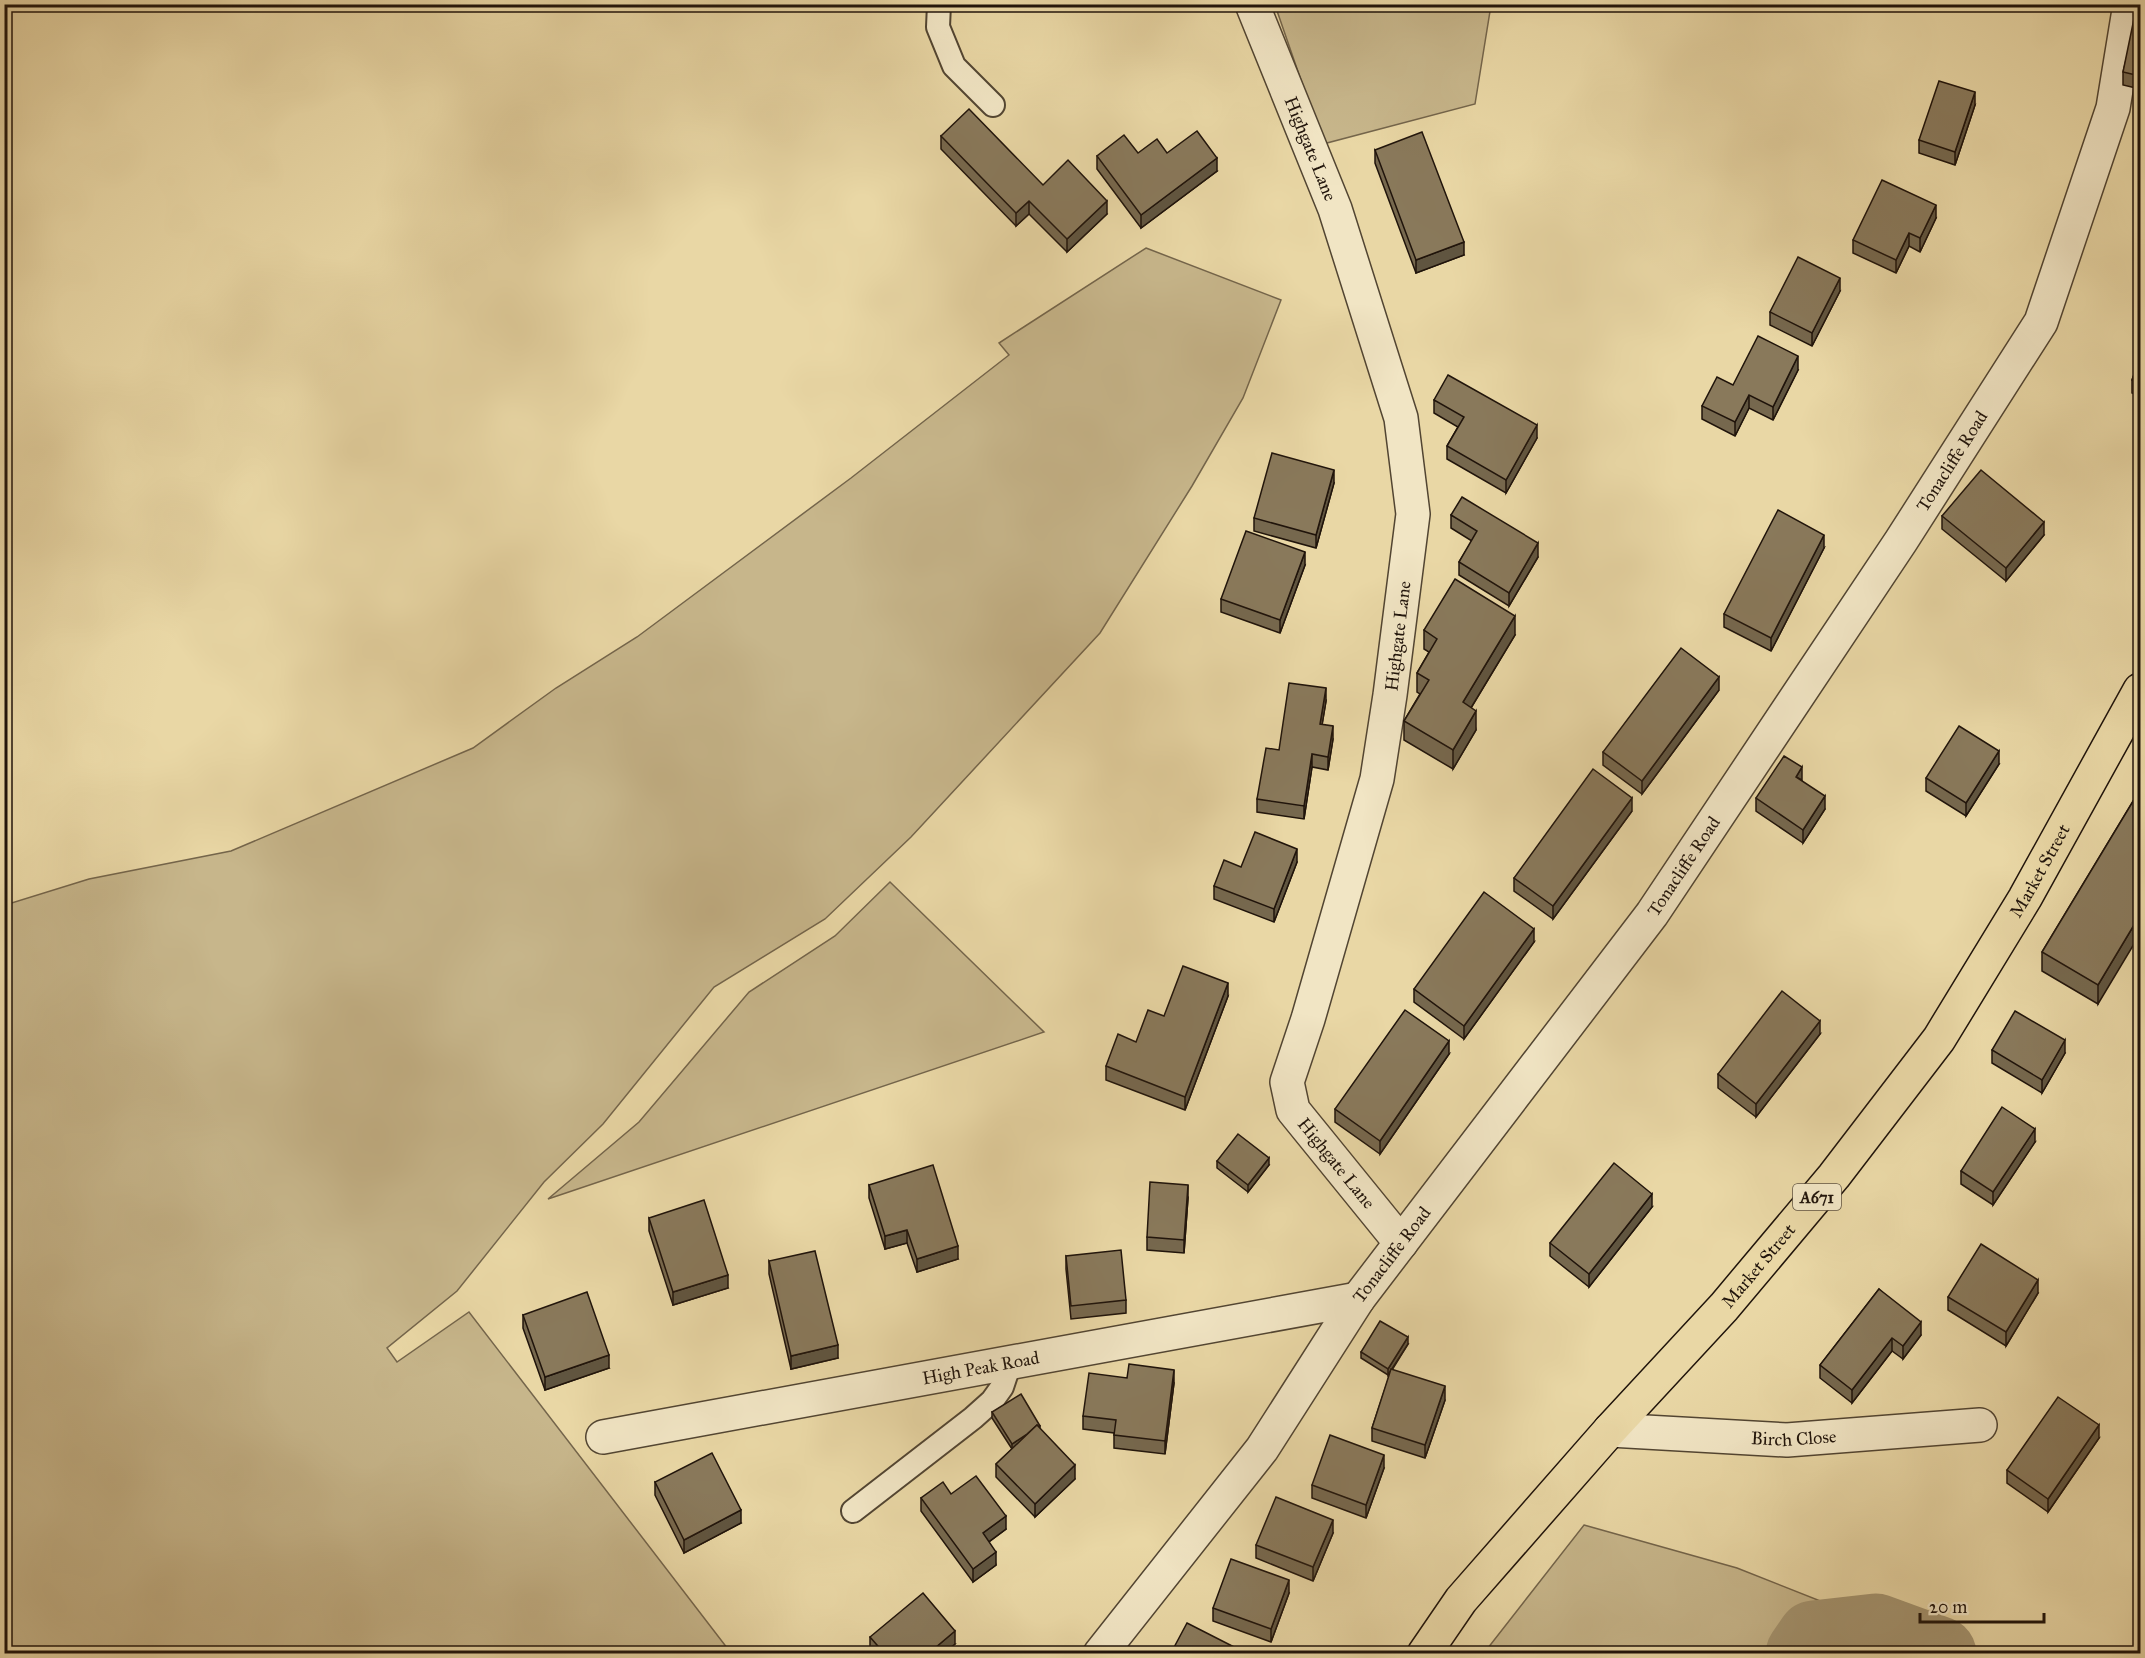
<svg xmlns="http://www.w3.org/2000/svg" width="2145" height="1658" viewBox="0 0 2145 1658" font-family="'IM FELL Great Primer',serif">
  <rect width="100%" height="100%" fill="#e9d7a5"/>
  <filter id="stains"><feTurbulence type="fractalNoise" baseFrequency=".00333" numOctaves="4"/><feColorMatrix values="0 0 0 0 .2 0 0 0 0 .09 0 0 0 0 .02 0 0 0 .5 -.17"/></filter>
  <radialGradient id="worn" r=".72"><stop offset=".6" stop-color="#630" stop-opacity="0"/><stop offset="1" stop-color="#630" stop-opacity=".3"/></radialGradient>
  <g fill="#c7b68b" stroke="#74654b" stroke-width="1.5">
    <polygon points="1275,5 1491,5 1475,104 1323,144"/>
    <polygon points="1146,248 1281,300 1243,398 1192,486 1100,633 911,837 825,919 714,987 603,1124 544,1182 457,1291 387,1348 397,1362 469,1312 731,1653 5,1653 5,905 89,879 231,851 473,748 556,688 637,637 851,478 1009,355 999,343"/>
    <polygon points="890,882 1044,1032 548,1199 639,1122 749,992 835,936"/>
    <polygon points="1584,1525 1737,1568 1833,1606 1780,1653 1484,1653"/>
  </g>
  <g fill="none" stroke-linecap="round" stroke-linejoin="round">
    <polyline stroke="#a59571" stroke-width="75" points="1803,1654 1814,1638 1876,1631 1939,1654"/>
    <defs>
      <g id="lane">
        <polyline points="939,4 938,27 954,66 993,105"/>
        <polyline points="853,1511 973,1418 992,1401 1002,1387 1006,1375 1006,1363"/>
      </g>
      <g id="street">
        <path id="s1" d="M1252,4L1335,209L1401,418L1413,514L1390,695L1377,779L1308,1019L1287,1082L1293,1110L1401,1243"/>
        <path id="s2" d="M1610,1430L1787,1440L1980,1425"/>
        <path id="s3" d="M603,1437L1358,1299"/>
        <path id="s4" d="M1100,1654L1262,1449L1358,1299L1652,914L1901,541L2041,322L2113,108L2130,4"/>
      </g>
      <g id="primary">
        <path id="s5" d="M1424,1654L1461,1600L1610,1430L1724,1307L1834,1176L1939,1039L2025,898L2140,690"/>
      </g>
    </defs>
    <use href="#lane" stroke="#524532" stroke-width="26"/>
    <use href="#street" stroke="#524532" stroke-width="36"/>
    <use href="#primary" stroke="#20140b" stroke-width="36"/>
    <use href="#lane" stroke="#f1e5c4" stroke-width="22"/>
    <use href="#street" stroke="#f1e5c4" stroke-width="33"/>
    <use href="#primary" stroke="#e9d7a5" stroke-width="33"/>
  </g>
  <g fill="#76684e" stroke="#20140b" stroke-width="1.5">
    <polygon points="2140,4 2140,89 2123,85 2123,72"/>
    <polygon points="1975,105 1955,165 1919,153 1919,140"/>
    <polygon points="941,136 1043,185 1107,214 1067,252 1029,214 1016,226 941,149"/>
    <polygon points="1375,150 1464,255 1416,273 1375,163"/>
    <polygon points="1138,153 1217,171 1141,228 1097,169 1097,156"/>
    <polygon points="1936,218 1920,252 1909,246 1896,273 1853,253 1853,240"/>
    <polygon points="1840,291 1812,346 1770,325 1770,312"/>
    <polygon points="2140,358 2140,396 2132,393 2132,380"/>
    <polygon points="1798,370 1773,420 1749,408 1735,436 1702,419 1702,406 1733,385"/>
    <polygon points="1434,400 1537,438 1506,493 1447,459 1447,446 1458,427 1434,413"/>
    <polygon points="1334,483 1316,548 1254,531 1254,518"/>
    <polygon points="1451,515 1538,557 1509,606 1459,575 1459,562 1472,541 1451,528"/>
    <polygon points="1942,516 2044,535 2006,581 1942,529"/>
    <polygon points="1824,548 1771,651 1724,627 1724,614"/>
    <polygon points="1305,565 1280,633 1221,612 1221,599"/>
    <polygon points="1424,630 1515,635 1471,708 1476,730 1453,769 1404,740 1404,721 1420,694 1417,692 1417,673 1429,652 1424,649"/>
    <polygon points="1719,690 1642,794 1603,765 1603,752"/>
    <polygon points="1326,701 1322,725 1333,739 1328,770 1312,767 1304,819 1257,812 1257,799 1279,750"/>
    <polygon points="1999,764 1966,816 1926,791 1926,778"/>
    <polygon points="1802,781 1825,809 1803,843 1756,811 1756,798"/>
    <polygon points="2138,793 2098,1004 2042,971 2042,952"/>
    <polygon points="1632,811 1553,919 1514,891 1514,878"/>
    <polygon points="1297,862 1274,922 1214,899 1214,886 1241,867"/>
    <polygon points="1534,942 1464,1039 1414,1002 1414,989"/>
    <polygon points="1228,996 1185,1110 1106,1080 1106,1066 1136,1042"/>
    <polygon points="1820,1034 1756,1117 1718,1088 1718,1074"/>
    <polygon points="1992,1050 2065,1053 2042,1093 1992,1063"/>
    <polygon points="1449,1054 1380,1154 1335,1122 1335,1109"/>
    <polygon points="2035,1142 1993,1205 1961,1184 1961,1171"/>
    <polygon points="1217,1161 1269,1165 1248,1192 1217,1168"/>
    <polygon points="869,1185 958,1259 917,1272 907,1243 885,1249 869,1198"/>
    <polygon points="1188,1198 1184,1253 1147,1250 1147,1237"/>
    <polygon points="1652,1207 1589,1287 1550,1256 1550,1243"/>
    <polygon points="649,1218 728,1288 673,1305 649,1231"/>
    <polygon points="1066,1256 1126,1300 1126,1313 1071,1319 1066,1269"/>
    <polygon points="769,1261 838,1358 791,1369 769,1274"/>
    <polygon points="1879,1289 1921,1335 1903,1359 1892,1351 1852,1403 1820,1378 1820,1365"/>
    <polygon points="2038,1293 2006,1346 1948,1310 1948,1297"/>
    <polygon points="523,1315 609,1368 545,1390 523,1328"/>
    <polygon points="1408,1344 1392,1370 1445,1400 1425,1458 1372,1441 1372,1428 1391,1371 1388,1375 1361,1358 1361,1352"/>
    <polygon points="1127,1378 1174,1383 1165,1454 1114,1448 1114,1433 1083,1429 1083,1416"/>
    <polygon points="992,1412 1040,1429 1075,1479 1035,1517 996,1477 996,1464 1012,1449 992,1418"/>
    <polygon points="2099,1438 2048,1512 2007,1483 2007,1470"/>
    <polygon points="1384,1468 1366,1518 1312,1498 1312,1485"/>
    <polygon points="655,1482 741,1523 684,1553 655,1495"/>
    <polygon points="951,1494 1006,1529 989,1542 996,1565 973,1582 921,1511 921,1498"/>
    <polygon points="1333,1533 1313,1581 1256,1558 1256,1545"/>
    <polygon points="1289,1593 1271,1642 1213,1621 1213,1608"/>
    <polygon points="870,1637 955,1644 944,1653 873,1653 870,1650"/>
  </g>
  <g fill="#605540" stroke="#20140b" stroke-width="1.5">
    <polygon points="1975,92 1975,105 1955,165 1955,152"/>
    <polygon points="1217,158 1217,171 1141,228 1141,215"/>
    <polygon points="1029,201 1029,214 1016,226 1016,213"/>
    <polygon points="1107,201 1107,214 1067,252 1067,239"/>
    <polygon points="1936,205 1936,218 1920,252 1920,238"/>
    <polygon points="1909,233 1909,246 1896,273 1896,260"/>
    <polygon points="1464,242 1464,255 1416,273 1416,260"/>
    <polygon points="1840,278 1840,291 1812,346 1812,333"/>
    <polygon points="1798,356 1798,370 1773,420 1773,407"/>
    <polygon points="1749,395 1749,408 1735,436 1735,422"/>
    <polygon points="1537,425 1537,438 1506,493 1506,480"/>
    <polygon points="1334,470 1334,483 1316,548 1316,535"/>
    <polygon points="2044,522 2044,535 2006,581 2006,568"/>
    <polygon points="1824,535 1824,548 1771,651 1771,638"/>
    <polygon points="1538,543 1538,557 1509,606 1509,593"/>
    <polygon points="1305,552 1305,565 1280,633 1280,620"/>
    <polygon points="1515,616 1515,635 1463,721 1463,702"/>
    <polygon points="1719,677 1719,690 1642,794 1642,781"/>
    <polygon points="1326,688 1326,701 1320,737 1320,724"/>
    <polygon points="1476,711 1476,730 1453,769 1453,750"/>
    <polygon points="1333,726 1333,739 1328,770 1328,757"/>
    <polygon points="1999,751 1999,764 1966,816 1966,803"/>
    <polygon points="1312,754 1312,767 1304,819 1304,806"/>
    <polygon points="1802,767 1802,780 1796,777"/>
    <polygon points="1825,796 1825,809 1803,843 1803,830"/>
    <polygon points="1632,798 1632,811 1553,919 1553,906"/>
    <polygon points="1297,849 1297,862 1274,922 1274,909"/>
    <polygon points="2140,915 2140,934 2098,1004 2098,985"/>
    <polygon points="1534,929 1534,942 1464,1039 1464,1026"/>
    <polygon points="1228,983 1228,996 1185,1110 1185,1097"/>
    <polygon points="1820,1021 1820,1034 1756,1117 1756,1104"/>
    <polygon points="2065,1040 2065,1053 2042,1093 2042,1080"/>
    <polygon points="1449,1041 1449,1054 1380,1154 1380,1141"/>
    <polygon points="2035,1129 2035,1142 1993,1205 1993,1192"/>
    <polygon points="1269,1158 1269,1165 1248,1192 1248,1185"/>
    <polygon points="1188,1185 1188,1198 1184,1253 1184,1240"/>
    <polygon points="1652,1194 1652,1207 1589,1287 1589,1274"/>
    <polygon points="907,1230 907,1243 885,1249 885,1236"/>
    <polygon points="958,1246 958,1259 917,1272 917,1259"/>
    <polygon points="728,1275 728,1288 673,1305 673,1292"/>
    <polygon points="2038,1280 2038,1293 2006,1346 2006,1332"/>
    <polygon points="1921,1322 1921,1335 1903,1359 1903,1346"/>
    <polygon points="1408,1337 1408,1344 1388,1375 1388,1369"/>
    <polygon points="1892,1338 1892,1351 1852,1403 1852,1390"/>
    <polygon points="838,1345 838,1358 791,1369 791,1356"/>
    <polygon points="609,1355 609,1368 545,1390 545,1377"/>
    <polygon points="1174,1370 1174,1383 1165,1454 1165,1441"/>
    <polygon points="1445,1386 1445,1400 1425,1458 1425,1445"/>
    <polygon points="2099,1425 2099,1438 2048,1512 2048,1499"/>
    <polygon points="1040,1426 1040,1433 1012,1451 1012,1444"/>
    <polygon points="1384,1455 1384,1468 1366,1518 1366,1505"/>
    <polygon points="1075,1465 1075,1479 1035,1517 1035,1504"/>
    <polygon points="741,1510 741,1523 684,1553 684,1540"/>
    <polygon points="1006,1516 1006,1529 983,1546 983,1533"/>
    <polygon points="1333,1520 1333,1533 1313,1581 1313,1567"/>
    <polygon points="996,1552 996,1565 973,1582 973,1569"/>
    <polygon points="1289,1580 1289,1593 1271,1642 1271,1629"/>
    <polygon points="955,1631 955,1644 944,1653 929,1653"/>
  </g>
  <g fill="#89795b" stroke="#20140b" stroke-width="1.5">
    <polygon points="2137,4 2140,4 2140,76 2123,72"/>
    <polygon points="1939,81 1975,92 1955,152 1919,140"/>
    <polygon points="969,109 1043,185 1068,160 1107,201 1067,239 1029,201 1016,213 941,136"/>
    <polygon points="1197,131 1217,158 1141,215 1097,156 1124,135 1138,153 1157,139 1167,153"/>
    <polygon points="1422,132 1464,242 1416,260 1375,150"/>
    <polygon points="1882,180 1936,205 1920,238 1909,233 1896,260 1853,240"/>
    <polygon points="1798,257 1840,278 1812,333 1770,312"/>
    <polygon points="1758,336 1798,356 1773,407 1749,395 1735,422 1702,406 1717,377 1733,385"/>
    <polygon points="2140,358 2140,383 2132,380"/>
    <polygon points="1448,375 1537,425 1506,480 1447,446 1464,417 1434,400"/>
    <polygon points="1272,453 1334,470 1316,535 1254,518"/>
    <polygon points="1981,470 2044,522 2006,568 1942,516"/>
    <polygon points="1462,497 1538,543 1509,593 1459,562 1477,531 1451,515"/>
    <polygon points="1778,510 1824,535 1771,638 1724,614"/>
    <polygon points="1246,531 1305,552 1280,620 1221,599"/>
    <polygon points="1455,579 1515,616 1463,702 1476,711 1453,750 1404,721 1429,680 1417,673 1437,639 1424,630"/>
    <polygon points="1681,648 1719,677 1642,781 1603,752"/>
    <polygon points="1289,683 1326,688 1320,724 1333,726 1328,757 1312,754 1304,806 1257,799 1266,748 1279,750"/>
    <polygon points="1959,726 1999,751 1966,803 1926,778"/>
    <polygon points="1784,756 1802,767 1796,777 1825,796 1803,830 1756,798"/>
    <polygon points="1593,769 1632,798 1553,906 1514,878"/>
    <polygon points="2138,793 2140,795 2140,915 2098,985 2042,952"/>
    <polygon points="1255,832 1297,849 1274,909 1214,886 1224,860 1241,867"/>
    <polygon points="1484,892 1534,929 1464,1026 1414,989"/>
    <polygon points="1183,966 1228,983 1185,1097 1106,1066 1118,1034 1136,1042 1148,1010 1164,1016"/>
    <polygon points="1782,991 1820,1021 1756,1104 1718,1074"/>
    <polygon points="1405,1010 1449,1041 1380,1141 1335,1109"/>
    <polygon points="2015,1011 2065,1040 2042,1080 1992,1050"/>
    <polygon points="2002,1107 2035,1129 1993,1192 1961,1171"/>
    <polygon points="1238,1134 1269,1158 1248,1185 1217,1161"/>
    <polygon points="1614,1163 1652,1194 1589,1274 1550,1243"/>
    <polygon points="933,1165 958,1246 917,1259 907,1230 885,1236 869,1185"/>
    <polygon points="1150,1182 1188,1185 1184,1240 1147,1237"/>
    <polygon points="704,1200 728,1275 673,1292 649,1218"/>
    <polygon points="1981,1244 2038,1280 2006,1332 1948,1297"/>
    <polygon points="1121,1250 1126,1300 1071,1306 1066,1256"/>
    <polygon points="815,1251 838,1345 791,1356 769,1261"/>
    <polygon points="1879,1289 1921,1322 1903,1346 1892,1338 1852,1390 1820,1365"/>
    <polygon points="587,1292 609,1355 545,1377 523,1315"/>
    <polygon points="1380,1321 1408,1337 1388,1369 1361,1352"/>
    <polygon points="1129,1364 1174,1370 1165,1441 1114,1435 1116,1420 1083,1416 1089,1373 1127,1378"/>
    <polygon points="1391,1369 1445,1386 1425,1445 1372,1428"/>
    <polygon points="1021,1394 1040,1426 1039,1427 1037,1425 1027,1434 1012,1444 992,1412"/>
    <polygon points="2058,1397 2099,1425 2048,1499 2007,1470"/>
    <polygon points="1037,1425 1075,1465 1035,1504 996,1464"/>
    <polygon points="1330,1435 1384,1455 1366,1505 1312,1485"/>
    <polygon points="712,1453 741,1510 684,1540 655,1482"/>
    <polygon points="976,1476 1006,1516 983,1533 996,1552 973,1569 921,1498 943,1482 951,1494"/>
    <polygon points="1276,1497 1333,1520 1313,1567 1256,1545"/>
    <polygon points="1231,1559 1289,1580 1271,1629 1213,1608"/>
    <polygon points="923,1593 955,1631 929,1653 884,1653 870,1637"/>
    <polygon points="1187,1623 1242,1651 1240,1653 1171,1653"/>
  </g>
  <g text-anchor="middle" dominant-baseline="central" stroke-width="4.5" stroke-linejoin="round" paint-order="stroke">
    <rect fill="#f1e5c4" stroke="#5f5342" stroke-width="1.5" x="1793" y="1184" width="48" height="26" rx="4.5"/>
    <g font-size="16" font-weight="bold" fill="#20140b">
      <text x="1817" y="1197">A671</text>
    </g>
    <g font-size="18" fill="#20140b" stroke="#f1e5c4">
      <text stroke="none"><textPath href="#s1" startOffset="156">Highgate Lane</textPath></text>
      <text stroke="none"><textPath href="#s4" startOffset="1467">Tonacliffe Road</textPath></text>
      <text transform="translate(1398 636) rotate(-83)">Highgate Lane</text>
      <text stroke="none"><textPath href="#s4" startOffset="981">Tonacliffe Road</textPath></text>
      <text stroke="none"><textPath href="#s5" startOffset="999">Market Street</textPath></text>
      <text stroke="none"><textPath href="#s1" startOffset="1218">Highgate Lane</textPath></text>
      <text stroke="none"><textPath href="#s4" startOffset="495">Tonacliffe Road</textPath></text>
      <text stroke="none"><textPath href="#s5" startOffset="513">Market Street</textPath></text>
      <text stroke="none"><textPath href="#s3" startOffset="384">High Peak Road</textPath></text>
      <text stroke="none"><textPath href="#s2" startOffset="184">Birch Close</textPath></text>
    </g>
  </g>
  <rect width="2145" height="1658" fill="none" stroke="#e9d7a5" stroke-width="24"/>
  <rect x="6" y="6" width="2133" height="1646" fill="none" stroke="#20140b" stroke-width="3"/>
  <rect x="12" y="12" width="2121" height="1634" fill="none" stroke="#20140b" stroke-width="1.5"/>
  <path d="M1920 1613v9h124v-9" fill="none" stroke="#20140b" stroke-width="3"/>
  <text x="1929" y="1613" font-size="18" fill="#20140b" stroke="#f1e5c4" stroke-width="4.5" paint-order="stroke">20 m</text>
  <rect width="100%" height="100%" filter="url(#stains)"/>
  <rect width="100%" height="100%" fill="url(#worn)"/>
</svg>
